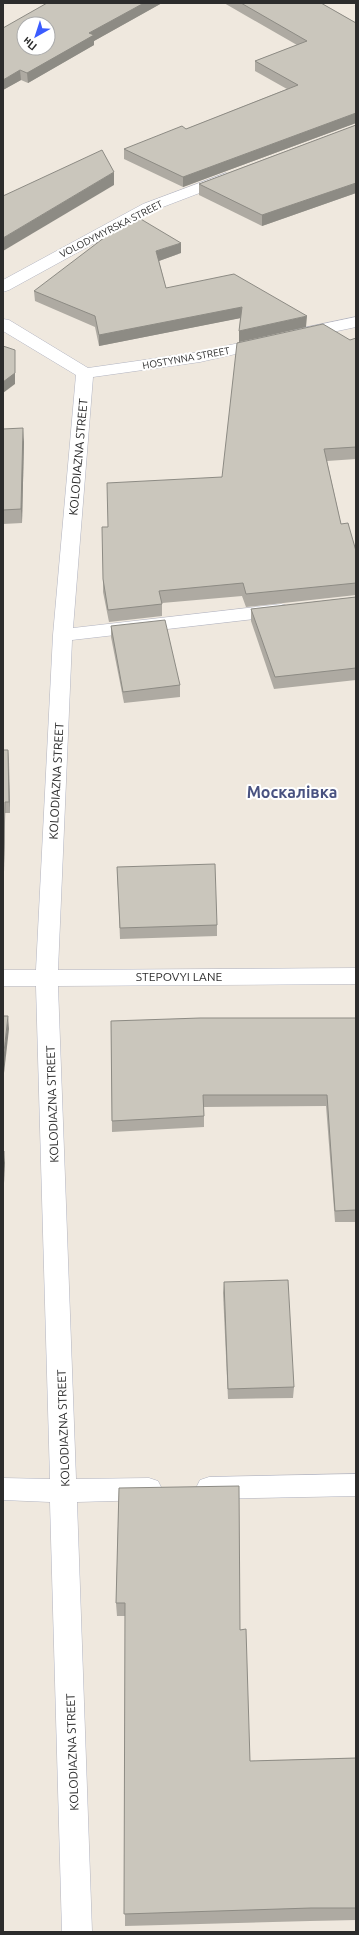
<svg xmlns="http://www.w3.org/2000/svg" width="359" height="1935" viewBox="0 0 359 1935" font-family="Ubuntu,sans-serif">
  <rect width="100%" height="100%" fill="#efe8de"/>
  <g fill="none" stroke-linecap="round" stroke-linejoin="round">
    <defs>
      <g id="minor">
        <polygon points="226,173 231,175 234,178 231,181 155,210 9,290 3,292 3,280 143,204"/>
        <polygon points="356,317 356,327 300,339 294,338 292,334 294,330"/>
        <polygon points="3,319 9,320 88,368 200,352 265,337 271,338 273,342 271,346 200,362 93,377 73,628 281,604 288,606 290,610 288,614 281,616 72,640 58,970 356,968 356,984 58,986 76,1479 149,1478 158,1481 162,1489 158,1497 149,1500 77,1502 92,1932 62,1932 50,1502 3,1500 3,1478 50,1479 36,986 3,986 3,970 36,970 53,635 76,375 3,331"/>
        <polygon points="356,1474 356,1496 209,1499 200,1496 196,1488 200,1480 209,1477"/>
      </g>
    </defs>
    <use href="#minor" stroke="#b2b4c1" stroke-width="1"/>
    <use href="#minor" fill="#fff" fill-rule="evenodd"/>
  </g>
  <g fill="#aeaaa2">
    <polygon points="47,3 162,3 94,41 94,45 28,83 21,80 3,90"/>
    <polygon points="224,3 321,3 356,23 356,123 183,187 124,159 124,149 186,129 287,89 255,71 255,61 297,45"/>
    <polygon points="356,125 356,193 262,226 199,195 199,184"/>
    <polygon points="181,253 159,261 166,288 306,327 239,342 240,318 99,346 95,327 35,301 34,291"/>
    <polygon points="356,338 356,459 327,461 341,524 356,551 356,595 246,607 242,596 162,603 162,616 109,622 103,592 103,579 222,477 350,340"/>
    <polygon points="3,429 24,442 22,523 3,524"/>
    <polygon points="356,597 356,680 274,689 251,621 251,609"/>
    <polygon points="111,626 180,685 180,697 124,703 111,637"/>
    <polygon points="3,750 8,750 10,813 5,813 3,931"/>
    <polygon points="117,867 217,925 217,936 120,939"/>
    <polygon points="356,1018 356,1222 335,1222 326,1106 204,1107 204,1127 112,1132 111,1021"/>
    <polygon points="224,1282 294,1387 293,1398 228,1399 223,1293"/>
    <polygon points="119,1488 240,1630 250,1761 356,1758 356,1920 310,1921 125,1926 125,1616 117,1616 116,1603"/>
  </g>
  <g fill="#8d8b84">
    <polygon points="144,3 162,3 94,41 94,45 28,83 27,73 89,33"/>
    <polygon points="20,70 21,80 3,90 3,80"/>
    <polygon points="356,113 356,123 183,187 183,177"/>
    <polygon points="114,172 114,185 3,251 3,238"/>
    <polygon points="356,183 356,193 262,226 262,215"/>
    <polygon points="181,243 181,253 156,262 156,251"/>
    <polygon points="242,307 241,318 99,346 99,335"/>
    <polygon points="307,316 306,327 239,342 239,331"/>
    <polygon points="15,350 15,384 3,393 3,382"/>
    <polygon points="23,428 24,442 22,523 21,509"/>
    <polygon points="8,750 9,761 10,813 9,802"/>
    <polygon points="5,802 5,813 3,931 3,882"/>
    <polygon points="8,1016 9,1029 3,1082 3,1061"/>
    <polygon points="4,1151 5,1163 3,1204 3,1171"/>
  </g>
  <g fill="#cac6bc" stroke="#8d8b84" fill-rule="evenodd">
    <path d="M47,3H144L89,33L94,35L27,73L20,70L3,80V28ZM24,24H48V48H24Z"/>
    <polygon points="241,3 321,3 356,23 356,113 183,177 124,149 182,126 186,129 298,85 255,61 307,41"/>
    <polygon points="356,125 356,183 262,215 199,184"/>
    <polygon points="102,150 114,172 3,238 3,196"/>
    <polygon points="134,215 181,243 156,251 166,288 234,274 307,316 239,331 242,307 99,335 95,316 34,291"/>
    <polygon points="323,324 350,340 356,338 356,447 324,449 341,524 348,523 356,551 356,583 246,594 243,583 159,591 162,604 108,610 103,579 102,527 108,527 107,483 222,477 237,343"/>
    <polygon points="3,346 15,350 15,373 3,382"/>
    <polygon points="23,428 21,509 3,510 3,429"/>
    <polygon points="356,597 356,668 275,677 251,609"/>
    <polygon points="165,620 180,685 123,692 111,626"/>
    <polygon points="3,750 8,750 9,802 5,802 3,882"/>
    <polygon points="215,864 217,925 120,928 117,867"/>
    <polygon points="3,1016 8,1016 3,1061"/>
    <polygon points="200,1018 356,1018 356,1210 335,1211 327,1095 203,1095 204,1116 112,1121 111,1021"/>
    <polygon points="3,1151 4,1151 3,1171"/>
    <polygon points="288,1280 294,1387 228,1389 224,1282"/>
    <polygon points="239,1486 240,1630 246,1629 250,1761 356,1758 356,1908 311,1908 124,1914 125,1603 116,1603 119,1488"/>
  </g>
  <g text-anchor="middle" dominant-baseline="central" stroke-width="4" stroke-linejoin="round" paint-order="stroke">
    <g font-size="10" fill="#2c2c2c" stroke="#fff">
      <text transform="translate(111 229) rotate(-27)">VOLODYMYRSKA STREET</text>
      <text transform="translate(186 358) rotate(-10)">HOSTYNNA STREET</text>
    </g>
    <g font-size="12" fill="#2c2c2c" stroke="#fff">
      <text transform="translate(78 457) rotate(-85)">KOLODIAZNA STREET</text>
      <text transform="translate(56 781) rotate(-87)">KOLODIAZNA STREET</text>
      <text x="179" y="976">STEPOVYI LANE</text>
      <text transform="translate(52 1104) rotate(-92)">KOLODIAZNA STREET</text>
      <text transform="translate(63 1428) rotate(-92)">KOLODIAZNA STREET</text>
      <text transform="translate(72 1752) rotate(-92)">KOLODIAZNA STREET</text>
    </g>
    <g font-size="16" font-weight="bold" fill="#495281" stroke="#fff">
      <text x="292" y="792">Москалівка</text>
    </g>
  </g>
  <rect width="359" height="1935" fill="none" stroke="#2c2c2c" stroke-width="8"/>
  <g transform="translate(36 36) rotate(219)"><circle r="19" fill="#ffffff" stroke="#ababab"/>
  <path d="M0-3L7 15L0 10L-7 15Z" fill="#3b5cff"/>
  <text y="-6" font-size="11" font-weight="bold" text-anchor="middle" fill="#2c2c2c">Пн</text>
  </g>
</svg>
